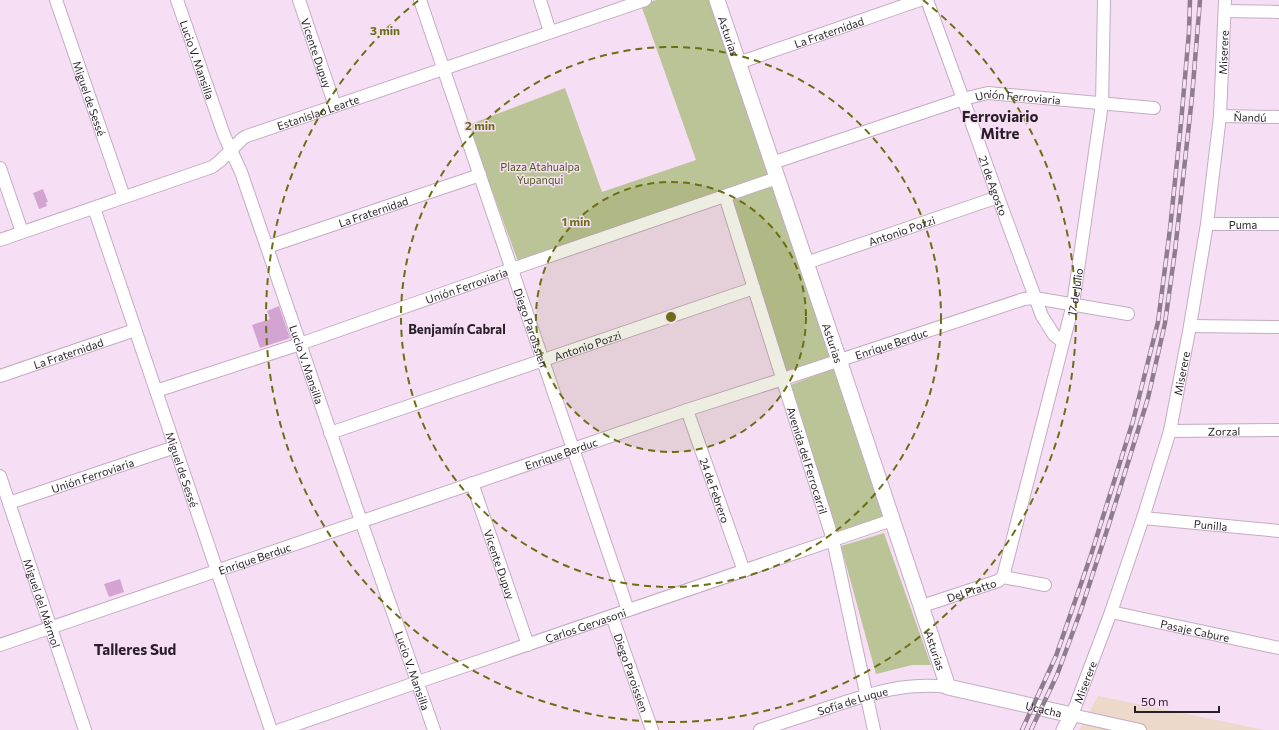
<svg xmlns="http://www.w3.org/2000/svg" width="1279" height="730" viewBox="0 0 1279 730" font-family="Commissioner,sans-serif">
  <rect width="100%" height="100%" fill="#f6def5"/>
  <polygon fill="#edd9ca" points="1098,696 1265,730 1079,730"/>
  <g fill="#bac497">
    <polygon points="656,0 715,0 774,177 519,264 468,125 565,88 602,192 696,160 641,5"/>
    <polygon points="775,182 833,355 783,373 728,198"/>
    <polygon points="837,367 887,517 835,536 788,386"/>
    <polygon points="884,533 931,665 912,665 876,674 841,546"/>
  </g>
  <g fill="#d3a4d1">
    <polygon points="43,189 48,202 46,202 47,206 39,209 33,193"/>
    <polygon points="279,306 290,338 260,348 252,325 270,319 267,311"/>
    <polygon points="120,579 124,592 109,597 104,584"/>
  </g>
  <g fill="none" stroke-linecap="round" stroke-linejoin="round">
    <defs>
      <g id="minor">
        <path id="s1" d="M56,0L124,197"/>
        <path id="s2" d="M177,0L224,135L241,172L361,521L434,730"/>
        <path id="s3" d="M299,0L335,106"/>
        <path id="s4" d="M420,0L628,610"/>
        <polyline points="540,0 550,32"/>
        <path id="s5" d="M927,0L963,99L998,197L1042,316L1054,335L1063,342"/>
        <polyline points="1225,11 1279,12"/>
        <path id="s6" d="M738,63L920,0"/>
        <path id="s7" d="M1220,116L1279,117"/>
        <path id="s8" d="M772,163L963,99L988,93L1154,108"/>
        <polyline points="0,168 22,232"/>
        <path id="s9" d="M725,196L833,540L874,730"/>
        <path id="s10" d="M94,208L271,730"/>
        <path id="s11" d="M1207,224H1279"/>
        <path id="s12" d="M0,240L212,167L220,161L243,138L247,136L645,0"/>
        <path id="s13" d="M267,247L480,175"/>
        <path id="s14" d="M806,263L998,197"/>
        <polyline points="1190,326 1279,327"/>
        <path id="s15" d="M0,376L135,330"/>
        <path id="s16" d="M156,391L300,344L512,269L777,178"/>
        <path id="s17" d="M687,410L744,571"/>
        <path id="s18" d="M1170,431L1279,430"/>
        <path id="s19" d="M330,433L754,288"/>
        <path id="s20" d="M0,476L85,730"/>
        <path id="s21" d="M472,483L528,645"/>
        <path id="s22" d="M9,503L175,447"/>
        <path id="s23" d="M1143,518L1279,531"/>
        <path id="s24" d="M1003,577L1073,304L1102,104L1104,0"/>
        <path id="s25" d="M922,606L998,581L1003,577L1045,585"/>
        <path id="s26" d="M1111,612L1279,648"/>
        <path id="s27" d="M612,616L652,730"/>
        <path id="s28" d="M0,645L687,410L783,379L1024,299L1035,298L1128,314"/>
        <path id="s29" d="M280,730L418,682L892,520"/>
        <path id="s30" d="M760,730C784,722 809,714 833,706C873,693 905,682 948,687"/>
        <path id="s31" d="M1140,730L1072,715L1111,612L1143,518L1170,431L1190,326L1207,224L1220,116L1225,0"/>
      </g>
      <g id="tertiary">
        <path id="s32" d="M717,0L839,360L948,687L1072,715L1064,730"/>
      </g>
    </defs>
    <use href="#minor" stroke="#c4acc3" stroke-width="14"/>
    <use href="#tertiary" stroke="#c4acc3" stroke-width="17"/>
    <use href="#minor" stroke="#fff" stroke-width="12"/>
    <use href="#tertiary" stroke="#fff" stroke-width="15"/>
    <defs>
      <g id="rail">
        <polyline points="1022,730 1056,656 1091,555 1133,421 1158,322 1170,229 1181,123 1189,32 1190,0"/>
        <polyline points="1031,730 1057,675 1081,610 1109,524 1148,398 1165,323 1175,251 1192,97 1200,0"/>
      </g>
    </defs>
    <use href="#rail" stroke="#8d7d8d" stroke-width="4.5"/>
    <use href="#rail" stroke="#f6def5" stroke-width="3" stroke-dasharray="9" stroke-linecap="butt"/>
  </g>
  <circle cx="671" cy="317" r="135" fill="#6b6f13" fill-opacity=".12"/>
  <g fill="none" stroke="#6b6f13" stroke-width="2" stroke-dasharray="7 5">
    <circle cx="671" cy="317" r="135"/>
    <circle cx="671" cy="317" r="270"/>
    <path d="M923 0A405 405 0 1 1 419 0"/>
  </g>
  <g text-anchor="middle" dominant-baseline="central" stroke-width="3" stroke-linejoin="round" paint-order="stroke">
    <g font-size="11" fill="#281f28" stroke="#f6def5">
      <text stroke="none"><textPath href="#s6" startOffset="96">La Fraternidad</textPath></text>
      <text stroke="none"><textPath href="#s32" startOffset="38">Asturias</textPath></text>
      <text stroke="none"><textPath href="#s31" startOffset="753">Miserere</textPath></text>
      <text stroke="none"><textPath href="#s3" startOffset="56">Vicente Dupuy</textPath></text>
      <text stroke="none"><textPath href="#s2" startOffset="63">Lucio V. Mansilla</textPath></text>
      <text stroke="none"><textPath href="#s1" startOffset="104">Miguel de Sessé</textPath></text>
      <text stroke="none"><textPath href="#s8" startOffset="257">Unión Ferroviaria</textPath></text>
      <text stroke="none"><textPath href="#s12" startOffset="346">Estanislao Learte</textPath></text>
      <text stroke="none"><textPath href="#s7" startOffset="30">Ñandú</textPath></text>
      <text stroke="none"><textPath href="#s5" startOffset="197">21 de Agosto</textPath></text>
      <text stroke="none"><textPath href="#s13" startOffset="112">La Fraternidad</textPath></text>
      <text stroke="none"><textPath href="#s11" startOffset="36">Puma</textPath></text>
      <text stroke="none"><textPath href="#s14" startOffset="101">Antonio Pozzi</textPath></text>
      <text stroke="none"><textPath href="#s16" startOffset="328">Unión Ferroviaria</textPath></text>
      <text stroke="none"><textPath href="#s24" startOffset="294">17 de Julio</textPath></text>
      <text stroke="none"><textPath href="#s4" startOffset="346">Diego Paroissien</textPath></text>
      <text stroke="none"><textPath href="#s32" startOffset="362">Asturias</textPath></text>
      <text stroke="none"><textPath href="#s28" startOffset="941">Enrique Berduc</textPath></text>
      <text stroke="none"><textPath href="#s19" startOffset="272">Antonio Pozzi</textPath></text>
      <text stroke="none"><textPath href="#s15" startOffset="72">La Fraternidad</textPath></text>
      <text stroke="none"><textPath href="#s2" startOffset="387">Lucio V. Mansilla</textPath></text>
      <text stroke="none"><textPath href="#s31" startOffset="429">Miserere</textPath></text>
      <text stroke="none"><textPath href="#s18" startOffset="54">Zorzal</textPath></text>
      <text stroke="none"><textPath href="#s28" startOffset="593">Enrique Berduc</textPath></text>
      <text stroke="none"><textPath href="#s9" startOffset="277">Avenida del Ferrocarril</textPath></text>
      <text stroke="none"><textPath href="#s10" startOffset="276">Miguel de Sessé</textPath></text>
      <text stroke="none"><textPath href="#s22" startOffset="88">Unión Ferroviaria</textPath></text>
      <text stroke="none"><textPath href="#s17" startOffset="85">24 de Febrero</textPath></text>
      <text stroke="none"><textPath href="#s23" startOffset="68">Punilla</textPath></text>
      <text stroke="none"><textPath href="#s28" startOffset="269">Enrique Berduc</textPath></text>
      <text stroke="none"><textPath href="#s21" startOffset="86">Vicente Dupuy</textPath></text>
      <text stroke="none"><textPath href="#s25" startOffset="52">Del Pratto</textPath></text>
      <text stroke="none"><textPath href="#s20" startOffset="134">Miguel del Mármol</textPath></text>
      <text stroke="none"><textPath href="#s29" startOffset="323">Carlos Gervasoni</textPath></text>
      <text stroke="none"><textPath href="#s26" startOffset="86">Pasaje Cabure</textPath></text>
      <text stroke="none"><textPath href="#s32" startOffset="686">Asturias</textPath></text>
      <text stroke="none"><textPath href="#s2" startOffset="711">Lucio V. Mansilla</textPath></text>
      <text stroke="none"><textPath href="#s27" startOffset="60">Diego Paroissien</textPath></text>
      <text stroke="none"><textPath href="#s31" startOffset="105">Miserere</textPath></text>
      <text stroke="none"><textPath href="#s30" startOffset="97">Sofía de Luque</textPath></text>
      <text stroke="none"><textPath href="#s32" startOffset="823">Ucacha</textPath></text>
    </g>
    <g font-size="11" fill="#4f5a18" stroke="#f6def5">
      <text x="540" y="166">Plaza Atahualpa<tspan x="540" dy="13">Yupanqui</tspan></text>
    </g>
    <g font-size="13" font-weight="bold" fill="#281f28" stroke="#f6def5">
      <text x="457" y="329">Benjamín Cabral</text>
    </g>
    <g font-size="15" font-weight="bold" fill="#281f28" stroke="#f6def5">
      <text x="1000" y="116">Ferroviario<tspan x="1000" dy="17">Mitre</tspan></text>
      <text x="135" y="649">Talleres Sud</text>
    </g>
  </g>
  <circle cx="671" cy="317" r="6" fill="#6b6f13" stroke="#f6def5" stroke-width="2"/>
  <g font-size="12" text-anchor="middle" font-weight="bold" fill="#6b6f13" stroke="#f6def5" stroke-width="3" stroke-linejoin="round" paint-order="stroke">
    <text x="385" y="35">3 min</text>
    <text x="480" y="130">2 min</text>
    <text x="576" y="226">1 min</text>
  </g>
  <path d="M1135 706v6h84v-6" fill="none" stroke="#281f28" stroke-width="2"/>
  <text x="1141" y="706" font-size="12" fill="#281f28" stroke="#f6def5" stroke-width="3" paint-order="stroke">50 m</text>
</svg>
